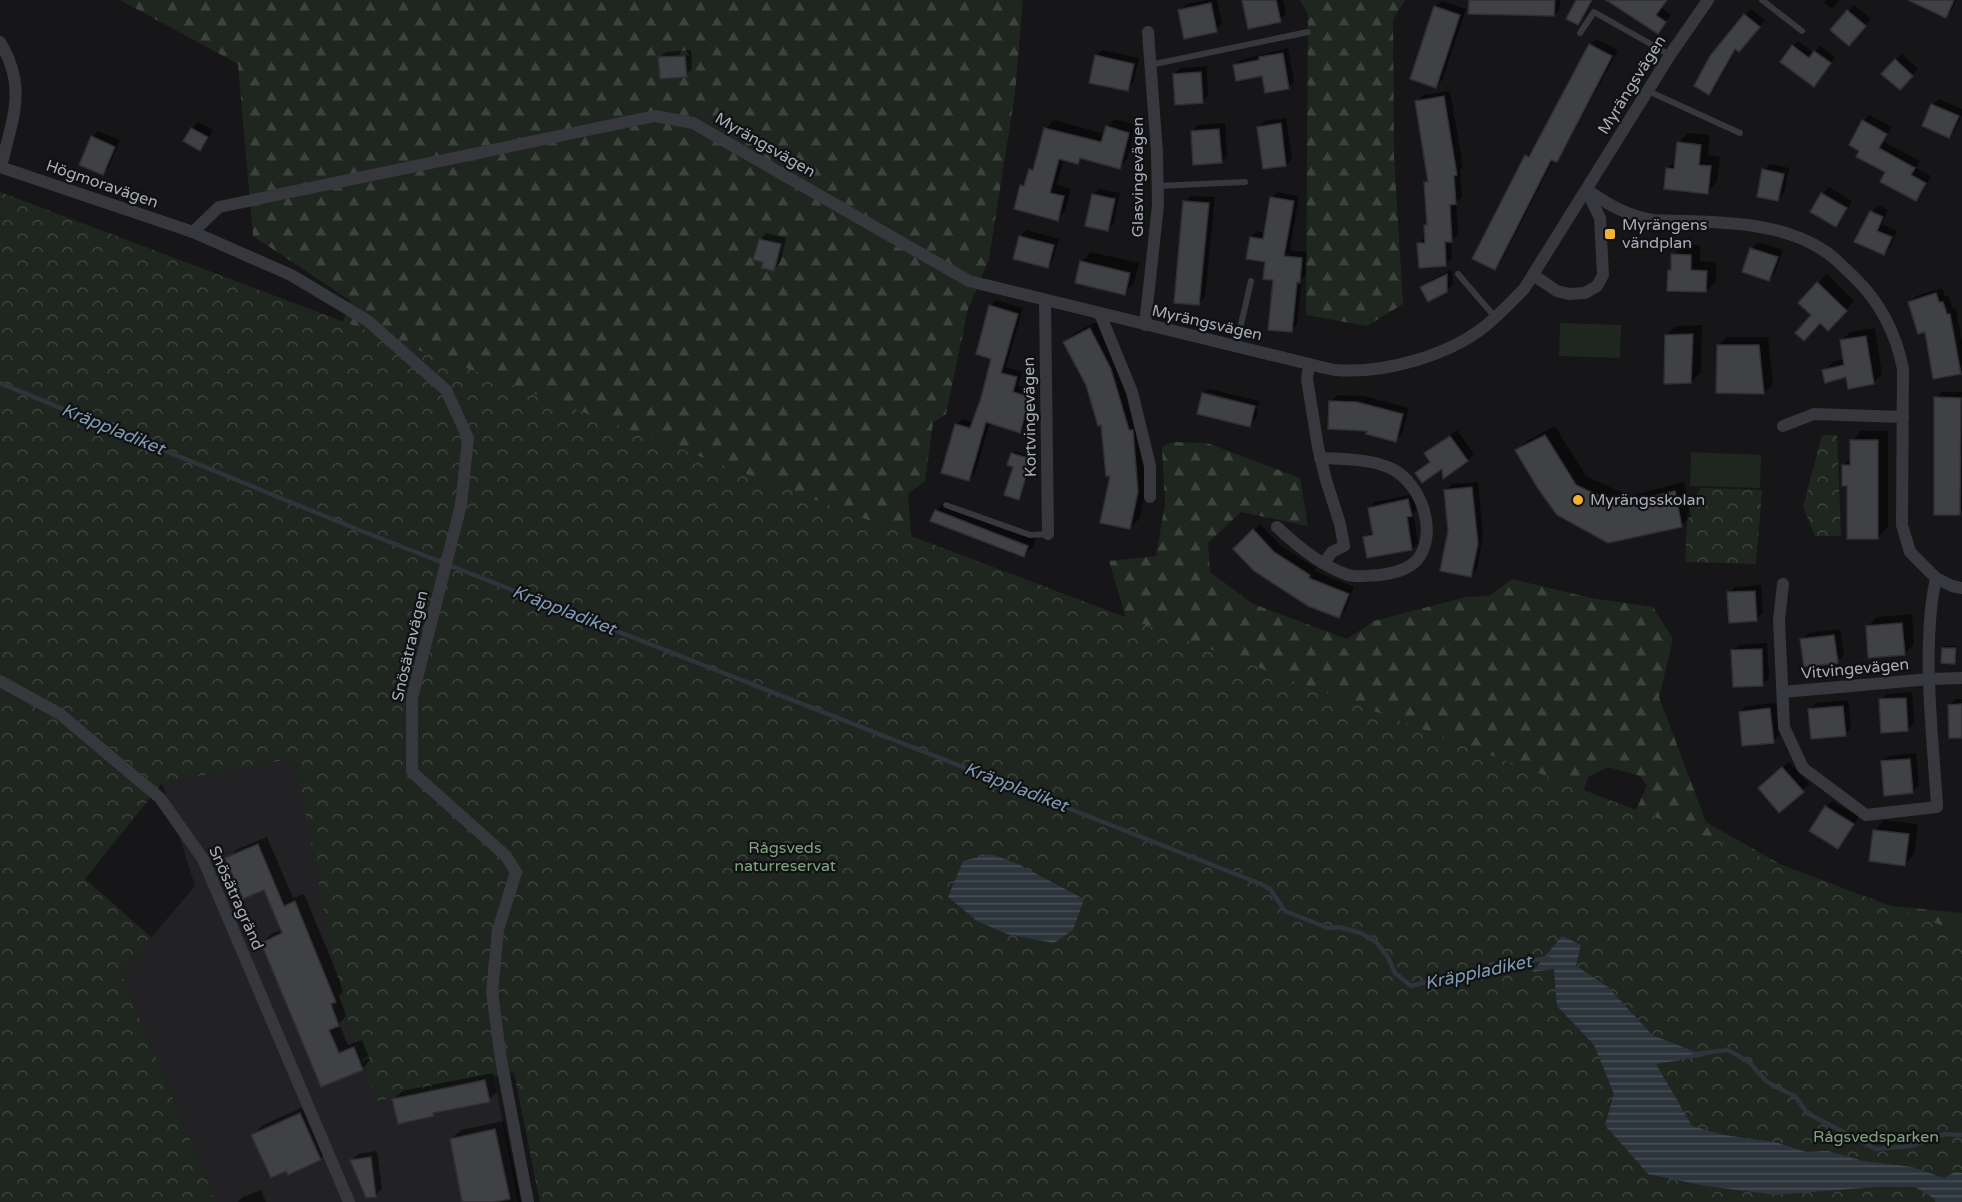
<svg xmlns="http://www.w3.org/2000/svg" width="1962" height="1202" viewBox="0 0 1962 1202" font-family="'Varela Round',sans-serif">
  <defs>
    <pattern id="forest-firs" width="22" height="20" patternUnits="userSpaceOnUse" patternTransform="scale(1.5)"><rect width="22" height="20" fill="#1e261f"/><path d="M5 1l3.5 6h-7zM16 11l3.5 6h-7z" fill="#3c433d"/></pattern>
    <pattern id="park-crowns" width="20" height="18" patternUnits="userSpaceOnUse" patternTransform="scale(1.5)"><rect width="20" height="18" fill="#1e261f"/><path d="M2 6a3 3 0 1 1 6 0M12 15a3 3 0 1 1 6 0" fill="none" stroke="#3c433d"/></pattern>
    <pattern id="water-rules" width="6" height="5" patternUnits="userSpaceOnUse" patternTransform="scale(1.5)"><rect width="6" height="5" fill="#2c353c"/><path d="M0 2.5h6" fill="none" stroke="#485056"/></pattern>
  </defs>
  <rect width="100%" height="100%" fill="#161618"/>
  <polygon fill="#222225" points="295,758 341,1000 377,1101 494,1076 518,1202 216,1202 121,973 195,886 162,783"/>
  <g fill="url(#forest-firs)">
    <polygon points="120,0 1023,0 1015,93 989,259 968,309 946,414 933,423 925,481 908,494 911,536 932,629 540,1202 514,1071 377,1101 341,1000 295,758 162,783 351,301 253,236 238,64"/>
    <polygon points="1300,0 1405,0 1393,19 1394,156 1403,304 1367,326 1306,315 1308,15"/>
    <polygon points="1173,442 1207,443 1300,478 1308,526 1241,512 1208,543 1210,572 1253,604 1347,639 1374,621 1466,597 1489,596 1512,579 1591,598 1653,607 1673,639 1659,697 1706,822 1844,901 1962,913 1962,1023 1622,840 1647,786 1640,776 1608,767 1588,777 1563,854 1131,635 1109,561 1156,556 1165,504 1162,447"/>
  </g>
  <g fill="url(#park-crowns)">
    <polygon points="0,192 1962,933 1962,1202 540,1202 514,1072 377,1101 341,1000 295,758 162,783 85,879 152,938 121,973 216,1202 0,1202"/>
    <polygon points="1822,435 1837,435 1841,536 1815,536 1803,507"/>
    <polygon points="1701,488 1762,490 1756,564 1685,562 1688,506"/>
  </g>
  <g fill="#1e261f">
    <polygon points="1560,323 1621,325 1620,358 1559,356"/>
    <polygon points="1691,452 1761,455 1760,488 1690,486"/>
  </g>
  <g fill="url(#water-rules)">
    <polygon points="991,854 1018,864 1084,899 1073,930 1054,943 1007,934 977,921 948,897 963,861"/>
    <polygon points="1562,936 1581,945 1576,966 1608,987 1652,1035 1706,1056 1656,1064 1692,1126 1724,1135 1775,1142 1806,1152 1828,1151 1863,1161 1912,1167 1944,1178 1955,1172 1962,1173 1962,1202 1935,1202 1935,1199 1915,1187 1876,1187 1776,1195 1706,1186 1648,1174 1605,1125 1614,1094 1594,1045 1557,1006 1554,969 1532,972"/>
  </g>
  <g fill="#0007">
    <polygon points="1207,0 1217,0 1222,24 1216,30 1180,11 1186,4"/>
    <polygon points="1244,0 1283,0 1286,14 1280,20"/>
    <polygon points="1470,0 1560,0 1560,9 1554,15"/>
    <polygon points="1578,0 1594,0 1584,17 1578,23"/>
    <polygon points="1619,0 1652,0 1671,15 1658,32"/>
    <polygon points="1826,0 1840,0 1832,9 1824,3"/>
    <polygon points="1925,0 1956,0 1952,10 1945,16"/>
    <polygon points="1442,1 1466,9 1442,80 1436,86 1435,7"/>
    <polygon points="1854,5 1871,19 1855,38 1848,11"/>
    <polygon points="1751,9 1765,20 1745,44 1737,48 1715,87 1709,93 1745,15"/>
    <polygon points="1596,39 1618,50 1562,154 1556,160 1554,159 1501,262 1495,269 1526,156 1534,150 1590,45"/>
    <polygon points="1798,41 1814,53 1820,46 1835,57 1819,80 1793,46"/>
    <polygon points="1288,48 1294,82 1288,87 1263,75 1235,66 1240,60"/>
    <polygon points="691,50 692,69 686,75 660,58 666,52"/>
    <polygon points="1102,50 1139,58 1133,83 1127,89 1096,56"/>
    <polygon points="1902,54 1918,69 1900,88 1883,73"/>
    <polygon points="1207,66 1208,95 1202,102 1174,74 1181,68"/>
    <polygon points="1450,91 1463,167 1460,170 1462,197 1456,202 1458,234 1451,241 1452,258 1445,265 1419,244 1425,238 1426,226 1428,224 1426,183 1429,180 1417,102 1423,95"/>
    <polygon points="1939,99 1962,109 1962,115 1955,130 1949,136 1932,105"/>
    <polygon points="1869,115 1892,127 1884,142 1920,161 1916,168 1931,176 1922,193 1915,200 1887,171 1861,150 1863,121"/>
    <polygon points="1286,118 1292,159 1286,165 1259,127 1265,121"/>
    <polygon points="1115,119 1136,125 1127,159 1119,167 1082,158 1078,162 1064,158 1057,185 1071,189 1065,211 1057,219 1021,186 1027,180 1030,170 1037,163 1046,128 1054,120 1105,134 1107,127"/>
    <polygon points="198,122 213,130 206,143 200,149 192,129"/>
    <polygon points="1225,123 1227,155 1221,162 1192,132 1198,125"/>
    <polygon points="98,131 120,140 109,167 102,173 92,137"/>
    <polygon points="1688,133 1710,135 1708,155 1720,157 1717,182 1707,192 1668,168 1677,159 1679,143"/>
    <polygon points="1770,164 1789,168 1784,193 1777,199 1764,170"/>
    <polygon points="1829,187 1852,201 1842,219 1836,225 1812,211 1822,194"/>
    <polygon points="1099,189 1120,193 1114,223 1108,229 1093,195"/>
    <polygon points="1277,192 1299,196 1290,250 1307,252 1305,275 1302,279 1297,324 1291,330 1275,279 1266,260 1251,237 1257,231 1265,233 1271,198"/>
    <polygon points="1191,196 1215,197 1205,297 1199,303 1185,202"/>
    <polygon points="1878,205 1888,210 1882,224 1897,231 1890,247 1883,254 1856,241 1866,219"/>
    <polygon points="1026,230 1059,239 1053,260 1047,266 1020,237"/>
    <polygon points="766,233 786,238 780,263 774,269 765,261 760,240"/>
    <polygon points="1758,242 1783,250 1775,273 1769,280 1744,271 1752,248"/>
    <polygon points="1683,245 1700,245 1700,261 1716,262 1716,281 1706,291 1670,270 1672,268 1673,255"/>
    <polygon points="1091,252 1139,263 1134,283 1125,293 1081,262"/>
    <polygon points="1452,269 1453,284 1447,291 1422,288 1429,281"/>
    <polygon points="1827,274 1854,301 1837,320 1813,315 1800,302"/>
    <polygon points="1942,288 1945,296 1949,297 1953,308 1956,308 1962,342 1962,370 1960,372 1926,331 1910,302 1916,296"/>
    <polygon points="996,300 1023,308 1006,367 1022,372 1018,386 1035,391 1026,426 1020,432 990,422 975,473 969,479 956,425 962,419 972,422 982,399 993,358 990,306"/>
    <polygon points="1100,320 1121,359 1147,481 1140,518 1130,528 1112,474 1102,423 1087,385 1065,342 1075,333"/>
    <polygon points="1702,325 1701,372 1691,382 1666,336 1676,326"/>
    <polygon points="1875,328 1882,374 1873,383 1824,371 1833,362 1844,359 1841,341 1850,332"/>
    <polygon points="1727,337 1768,337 1773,384 1764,393 1718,346"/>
    <polygon points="1209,389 1259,401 1258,406 1205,392 1205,395 1258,409 1255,420 1250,425 1199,413 1203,394"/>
    <polygon points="1942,392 1962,392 1962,511 1960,513 1936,398"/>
    <polygon points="1337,395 1364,396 1409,408 1402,434 1396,440 1331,401"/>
    <polygon points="1555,426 1586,476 1629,496 1684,482 1691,516 1681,526 1608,541 1517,451 1527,441"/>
    <polygon points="1457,430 1474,454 1467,460 1443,466 1431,461 1426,454"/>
    <polygon points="1861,431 1888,431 1888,527 1878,537 1843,466 1851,457 1852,441"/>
    <polygon points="1015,451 1033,457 1021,496 1018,498 1012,454"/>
    <polygon points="1478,482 1483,536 1477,569 1470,575 1449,531 1445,491 1452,484"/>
    <polygon points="1414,494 1417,509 1413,513 1418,543 1412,549 1365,538 1374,531 1369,508 1375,502"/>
    <polygon points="946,501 1037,536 1033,546 1023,556 936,511"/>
    <polygon points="1260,524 1281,546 1316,568 1314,571 1354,587 1345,610 1339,617 1235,549"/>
    <polygon points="1761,585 1763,613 1756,620 1729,593 1735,587"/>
    <polygon points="1912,614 1914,644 1904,654 1867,627 1877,617"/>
    <polygon points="1840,629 1844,655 1837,661 1802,640 1808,633"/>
    <polygon points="1767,643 1769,678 1763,684 1732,651 1739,645"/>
    <polygon points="1946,646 1958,646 1957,659 1955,662 1943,648"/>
    <polygon points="1912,692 1914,723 1907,730 1881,700 1887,694"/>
    <polygon points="1956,699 1962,699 1962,736 1950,705"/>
    <polygon points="1848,700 1851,728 1845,735 1809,710 1816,703"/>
    <polygon points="1776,703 1779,735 1773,741 1740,712 1746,706"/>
    <polygon points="1916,753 1919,786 1912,792 1883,762 1889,756"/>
    <polygon points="1789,762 1809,784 1802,791 1766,782"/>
    <polygon points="1832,801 1859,817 1838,847 1826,807"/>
    <polygon points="1884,820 1918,824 1914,854 1905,864 1875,830"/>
    <polygon points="267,837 293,898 304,894 338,976 343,992 339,996 346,1016 339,1024 348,1045 362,1040 370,1060 362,1069 322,1085 262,943 271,934 282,930 265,888 227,858 236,850"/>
    <polygon points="493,1073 497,1092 489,1100 437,1111 433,1115 394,1099 402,1091"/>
    <polygon points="310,1104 330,1149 320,1159 253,1135 263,1125"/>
    <polygon points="504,1121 521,1202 464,1202 451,1139 461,1130"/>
    <polygon points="377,1151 382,1189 376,1195 352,1160 358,1154"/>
    <polygon points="261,1190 266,1202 238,1202 243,1197"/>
  </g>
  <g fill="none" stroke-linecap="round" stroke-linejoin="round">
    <g stroke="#2c353c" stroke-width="4.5">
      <polyline points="0,383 344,524 1261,884 1270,889 1285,911 1328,928 1339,927 1361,933 1376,942 1388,957 1395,973 1411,986 1460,973 1548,958"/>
      <polyline points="1694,1054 1728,1050 1749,1062 1767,1082 1796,1097 1807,1113 1876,1149 1910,1146 1945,1134 1962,1135"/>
    </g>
  </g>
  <g fill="#404145" stroke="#303034" stroke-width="1.5">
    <polygon points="1242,0 1276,0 1281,22 1248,29"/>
    <polygon points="1469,0 1555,0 1554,16 1468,14"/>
    <polygon points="1576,0 1592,0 1578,25 1566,19"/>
    <polygon points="1606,0 1667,0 1656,15 1666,22 1658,34"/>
    <polygon points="1908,0 1954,0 1946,18"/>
    <polygon points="1211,3 1217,32 1184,39 1178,10"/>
    <polygon points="1434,6 1460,15 1436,88 1410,79"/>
    <polygon points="1847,10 1866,26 1849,46 1830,30"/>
    <polygon points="1744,14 1760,27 1739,52 1735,49 1709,95 1694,86 1710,56"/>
    <polygon points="1589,44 1612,56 1557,162 1551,160 1495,270 1472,259 1525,155 1529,157"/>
    <polygon points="1792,45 1809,58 1814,51 1831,63 1814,87 1780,62"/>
    <polygon points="1283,53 1289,89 1265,93 1262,76 1236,81 1233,65 1259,60 1259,57"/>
    <polygon points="1095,55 1134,64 1128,91 1089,83"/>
    <polygon points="685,56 687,77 660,79 658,57"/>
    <polygon points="1895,59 1913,76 1900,90 1881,74"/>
    <polygon points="1201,72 1203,103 1175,105 1173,74"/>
    <polygon points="1444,96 1457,175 1454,176 1456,204 1450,205 1452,242 1445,242 1446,266 1419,268 1417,243 1425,243 1424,225 1427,225 1424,182 1428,182 1415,101"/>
    <polygon points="1931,104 1959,116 1949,138 1922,126"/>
    <polygon points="1862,120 1887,134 1879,148 1915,168 1911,175 1926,183 1916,201 1880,182 1885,172 1856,157 1859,151 1849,145"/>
    <polygon points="1281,123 1286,166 1263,169 1257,127"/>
    <polygon points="1106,126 1129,133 1120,169 1080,158 1078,164 1059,159 1050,193 1064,196 1058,221 1014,209 1020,185 1024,186 1029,169 1033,170 1044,128 1101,142"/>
    <polygon points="191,128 208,137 200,151 183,141"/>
    <polygon points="1219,129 1222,163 1193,165 1191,131"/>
    <polygon points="91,136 115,147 103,175 79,165"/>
    <polygon points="1677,142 1701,145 1699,165 1711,166 1708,194 1664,189 1666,168 1674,169"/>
    <polygon points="1762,169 1784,174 1778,201 1757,197"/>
    <polygon points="1821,193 1847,208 1836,227 1810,212"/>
    <polygon points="1092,194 1115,199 1108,231 1085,226"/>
    <polygon points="1270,197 1294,201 1284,256 1302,258 1300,283 1297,282 1292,332 1268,330 1273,280 1263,279 1265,262 1246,259 1250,237 1263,239"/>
    <polygon points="1183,201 1209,203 1199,305 1174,303"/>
    <polygon points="1870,211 1883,217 1877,231 1892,237 1884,255 1854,242"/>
    <polygon points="1019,236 1054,245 1048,268 1013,259"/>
    <polygon points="759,239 781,244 774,271 761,268 763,262 753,260"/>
    <polygon points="1750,248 1778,257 1769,281 1742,272"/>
    <polygon points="1671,254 1691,255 1691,270 1707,271 1706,292 1667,291 1668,270 1671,270"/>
    <polygon points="1080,261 1130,273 1125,295 1075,283"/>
    <polygon points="1447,274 1447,292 1428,302 1420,287"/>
    <polygon points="1817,282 1847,311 1828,331 1820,323 1804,341 1795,333 1811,315 1798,303"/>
    <polygon points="1936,293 1939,302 1943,302 1947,314 1950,314 1961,374 1933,379 1925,332 1918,334 1908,302"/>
    <polygon points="989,305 1018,314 1001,373 1017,377 1013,392 1030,397 1020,433 986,422 969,481 941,473 955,424 970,428 981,398 991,359 976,354"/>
    <polygon points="1090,328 1111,369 1129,430 1133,430 1138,492 1130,529 1100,523 1110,476 1106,476 1101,425 1098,426 1086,385 1063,342"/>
    <polygon points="1693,334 1691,383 1664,384 1665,335"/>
    <polygon points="1866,336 1874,384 1848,389 1846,377 1825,383 1822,370 1844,365 1840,340"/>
    <polygon points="1717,345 1759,345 1764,394 1716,393"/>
    <polygon points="1202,393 1255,406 1250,427 1197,414"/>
    <polygon points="1934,397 1961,398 1960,515 1934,515"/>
    <polygon points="1329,401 1357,402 1403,414 1396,442 1366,434 1367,431 1328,429"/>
    <polygon points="1545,435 1576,485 1619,505 1675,491 1682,527 1608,543 1557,515 1537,487 1515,450"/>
    <polygon points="1450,436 1468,461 1443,479 1442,469 1422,483 1415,473 1430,462 1424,453"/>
    <polygon points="1850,440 1878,440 1878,539 1847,539 1847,486 1842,486 1842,465 1850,465"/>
    <polygon points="1011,453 1031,459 1019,500 1004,495 1013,467 1007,465"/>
    <polygon points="1472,487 1478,544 1471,577 1440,571 1448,531 1444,490"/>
    <polygon points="1408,499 1412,516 1407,517 1412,550 1367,558 1363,537 1373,535 1368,508"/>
    <polygon points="935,510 1028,546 1024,557 930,521"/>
    <polygon points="1253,529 1274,552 1310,575 1309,578 1349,594 1339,618 1308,606 1254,571 1233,549"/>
    <polygon points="1755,591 1757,621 1729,623 1727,592"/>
    <polygon points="1902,623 1905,655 1868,658 1866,626"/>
    <polygon points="1834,635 1838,663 1804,667 1800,639"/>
    <polygon points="1942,648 1956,648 1955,664 1941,663"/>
    <polygon points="1762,649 1763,686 1733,687 1731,650"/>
    <polygon points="1906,698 1908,731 1881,733 1879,699"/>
    <polygon points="1962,704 1962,738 1949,738 1948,705"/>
    <polygon points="1843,706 1846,736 1811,739 1808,709"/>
    <polygon points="1770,708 1774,743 1742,746 1739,712"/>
    <polygon points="1910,759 1913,793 1884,796 1881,761"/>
    <polygon points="1782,767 1804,792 1779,813 1758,788"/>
    <polygon points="1825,806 1854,824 1838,849 1809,831"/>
    <polygon points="1873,830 1909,834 1905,866 1869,861"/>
    <polygon points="258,844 284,906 295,901 329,985 336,1002 331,1004 339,1026 329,1030 339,1053 354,1047 363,1070 321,1087 261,943 282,933 264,890 243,899 225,858"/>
    <polygon points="485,1080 490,1102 433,1113 434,1116 398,1124 392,1099"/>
    <polygon points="300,1113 321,1160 288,1175 286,1171 271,1178 251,1135"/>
    <polygon points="495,1129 510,1199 494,1202 462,1202 450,1139"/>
    <polygon points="371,1157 376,1197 366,1198 350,1160"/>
  </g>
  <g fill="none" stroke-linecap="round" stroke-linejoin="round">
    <g stroke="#37383d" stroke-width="6">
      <polyline points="1762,0 1802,31"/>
      <polyline points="1580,33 1594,12 1670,55"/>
      <polyline points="1150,65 1308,32"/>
      <polyline points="1648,91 1740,133"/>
      <polyline points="1158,186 1245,182"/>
      <polyline points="1458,274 1495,317"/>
      <polyline points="1236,346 1251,281"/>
      <polyline points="946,505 1030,535 1048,534"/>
    </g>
    <g stroke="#37383d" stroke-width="12">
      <path d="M0,42C28,88 12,119 1,167"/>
      <polyline points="0,167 193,232 291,275 368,321 446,390 468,438 461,505 412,698 412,772 506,856 516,872 498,930 492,992 501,1059 528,1202"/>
      <path d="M1587,190C1610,205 1623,214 1652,220C1707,223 1774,218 1823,250C1835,257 1844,268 1854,277C1881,303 1896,333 1903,369L1902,525L1910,552L1936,578L1952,586L1962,588"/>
      <path d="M193,232L219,207L655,116L693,123L969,281L1309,364C1318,366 1327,369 1336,370C1383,374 1447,356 1484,327C1498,316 1511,302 1524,289L1670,55L1708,0"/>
      <polyline points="1533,275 1557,291 1569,294 1585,293 1597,286 1603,275 1600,218 1587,191"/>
      <polyline points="1045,300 1048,534"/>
      <polyline points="1100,314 1132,392 1150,466 1150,497"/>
      <polyline points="1145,325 1158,205 1157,153 1148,32"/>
      <polyline points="1309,364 1307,379 1318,447 1326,480 1340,524 1344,546 1332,552 1324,563"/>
      <polyline points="1783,426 1814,414 1903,417"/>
      <path d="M1277,527C1297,546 1321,566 1348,575C1358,578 1370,575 1380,575C1392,574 1409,569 1417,560C1439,533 1421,483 1392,469C1373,459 1342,459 1320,458"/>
      <path d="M1783,584L1779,620L1784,727L1803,768L1866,815L1937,807C1933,736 1921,647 1936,578"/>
      <polyline points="0,681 60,714 160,798 203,859 349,1202"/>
      <polyline points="1783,692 1930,679 1962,678"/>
    </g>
  </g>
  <g fill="#f2b134" stroke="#111113" stroke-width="2">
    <rect x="1604" y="228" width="12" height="12" rx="3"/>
    <circle cx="1578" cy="500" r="6"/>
  </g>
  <g text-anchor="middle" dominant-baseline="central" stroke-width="4.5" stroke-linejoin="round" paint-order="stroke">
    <g font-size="16" fill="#a8adb8" stroke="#111113">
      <text transform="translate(1632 85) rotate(-58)">Myrängsvägen</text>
      <text transform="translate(765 145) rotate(30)">Myrängsvägen</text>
      <text transform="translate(1138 177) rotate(-90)">Glasvingevägen</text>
      <text transform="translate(102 184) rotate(19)">Högmoravägen</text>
      <text transform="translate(1207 323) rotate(13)">Myrängsvägen</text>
      <text transform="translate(1030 417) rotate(-91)">Kortvingevägen</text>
      <text transform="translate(410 646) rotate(-77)">Snösätravägen</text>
      <text transform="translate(1855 669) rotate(-5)">Vitvingevägen</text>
      <text transform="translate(236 898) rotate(66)">Snösätragränd</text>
    </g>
    <g font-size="16" fill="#a8adb8" stroke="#111113" text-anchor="start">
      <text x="1622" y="225">Myrängens<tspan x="1622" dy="18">vändplan</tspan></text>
      <text x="1590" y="500">Myrängsskolan</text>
    </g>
    <g font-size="16" fill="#7fa381" stroke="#111113">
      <text x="785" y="848">Rågsveds<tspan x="785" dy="18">naturreservat</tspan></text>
      <text x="1876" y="1137">Rågsvedsparken</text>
    </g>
    <g font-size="18" font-style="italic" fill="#7f9bb3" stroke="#111113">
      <text transform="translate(113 429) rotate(22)">Kräppladiket</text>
      <text transform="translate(564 610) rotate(21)">Kräppladiket</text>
      <text transform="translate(1016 787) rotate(21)">Kräppladiket</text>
      <text transform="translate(1478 972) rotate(-12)">Kräppladiket</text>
    </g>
  </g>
</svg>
